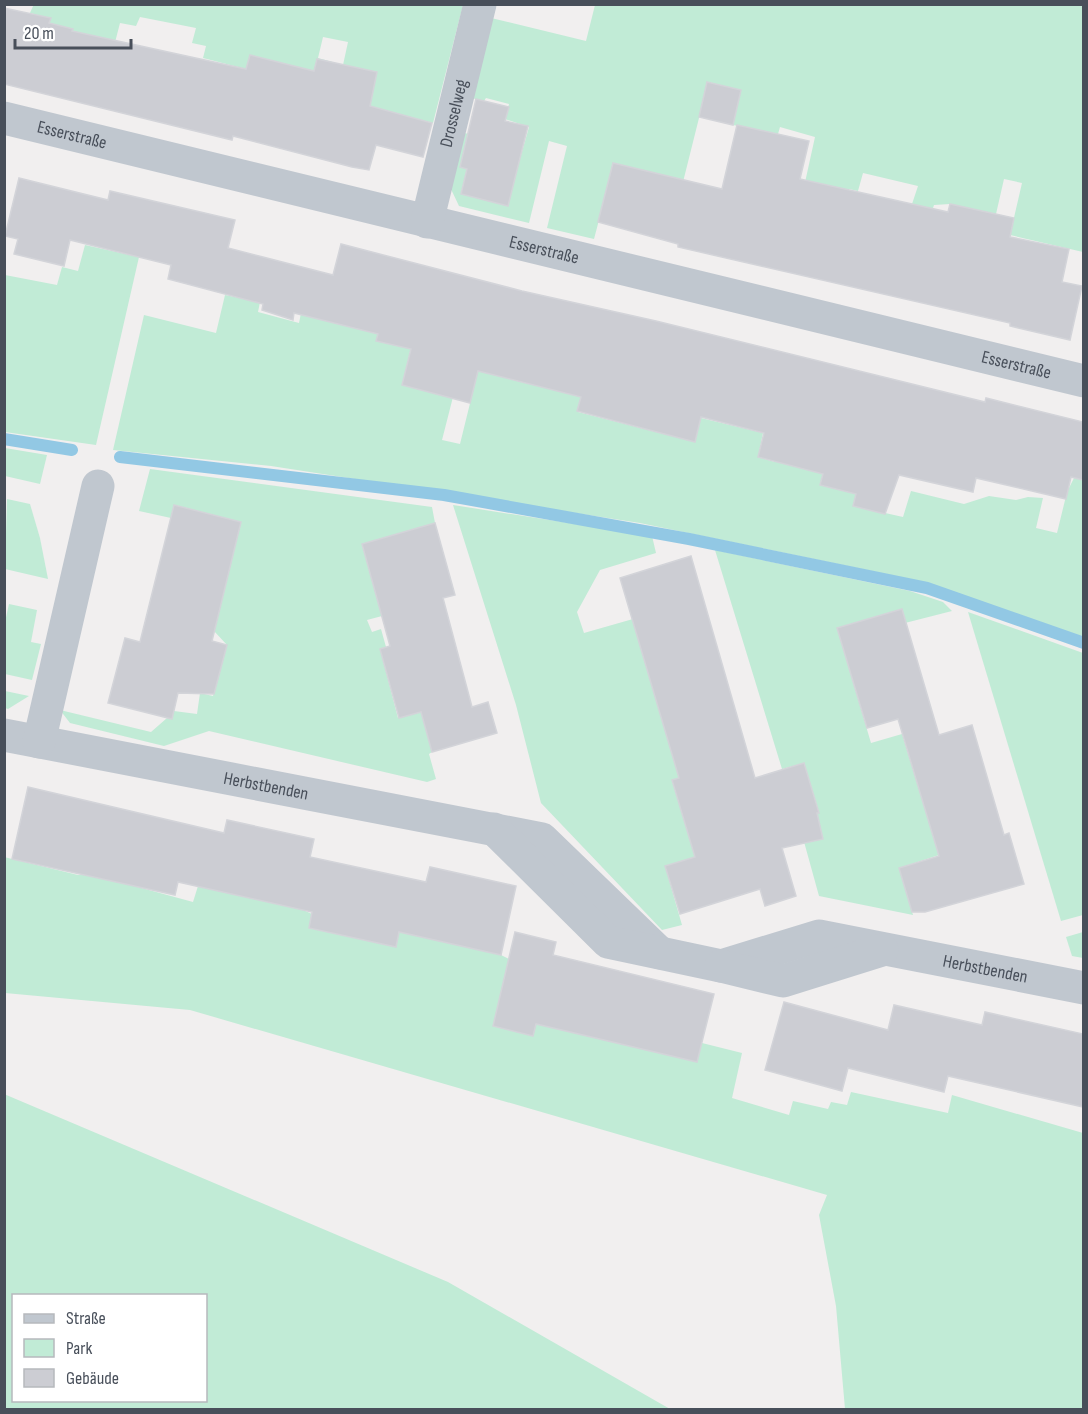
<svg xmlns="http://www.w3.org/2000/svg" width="1088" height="1414" viewBox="0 0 1088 1414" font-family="'Sofia Sans Condensed',sans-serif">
  <rect width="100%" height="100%" fill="#f1efef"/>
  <g fill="#c1ebd6" fill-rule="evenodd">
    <path d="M34,4L463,5L433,123L384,111L378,135L250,56L246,69L203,58L206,46L192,43L196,28L140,17L136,26L120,23L111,58L69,44L73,29L49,23L50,18L30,13ZM323,37L348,42L343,65L318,58Z"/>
    <polygon points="595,5 1083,5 1083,252 1010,235 1022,183 1004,179 996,214 950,204 934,205 932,211 912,204 918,186 863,173 858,191 849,189 846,206 802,196 815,137 780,127 778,134 733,125 741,90 708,82 680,194 655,173 614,163 594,239 547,228 567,146 549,141 529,223 459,206 450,187 464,133 475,135 461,193 507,205 529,127 505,119 509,104 486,98 484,101 471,98 491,18 586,41"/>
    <polygon points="85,245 139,257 96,445 5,432 5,275 57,285 62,267 78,271"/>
    <polygon points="225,295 260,302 258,312 299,323 302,308 322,320 378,334 418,318 402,385 453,397 442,440 460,444 490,322 509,379 529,384 534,365 592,351 578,412 695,442 701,418 763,433 758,457 775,462 778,451 826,461 820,485 856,494 854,506 903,517 911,491 964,504 989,496 1016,500 1028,497 1043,498 1036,528 1057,533 1067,492 1074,478 1083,480 1083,641 929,583 640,523 271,466 113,450 144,315 216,333"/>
    <polygon points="5,448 47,455 40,484 5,476"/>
    <polygon points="150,469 432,507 435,523 362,545 382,616 367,620 372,632 381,629 386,647 380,649 398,718 421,712 432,752 429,754 436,779 427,782 209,731 164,746 70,723 60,710 151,732 167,718 172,719 174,711 197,714 200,693 213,696 227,645 214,631 241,522 175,505 171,518 139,511"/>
    <polygon points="7,499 30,504 40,538 48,579 5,569"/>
    <polygon points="453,505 652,536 656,553 600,570 577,612 584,633 633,619 671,750 712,768 672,781 695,857 665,866 682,925 662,930 541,803 516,705"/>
    <polygon points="715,550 910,591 943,602 952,611 905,623 901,609 837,628 871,743 902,734 939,855 899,868 913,915 819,896 798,820 819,812 804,763 782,769"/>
    <polygon points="9,604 37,610 31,642 41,644 32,680 5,674 5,622"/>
    <polygon points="968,612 1083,653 1083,915 1061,921"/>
    <polygon points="5,691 29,696 8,709 5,708"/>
    <polygon points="4,857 78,875 90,874 193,902 198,886 299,908 312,914 309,928 395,947 399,932 501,955 509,959 493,1026 532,1036 536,1024 697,1062 702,1043 742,1053 732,1098 789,1115 793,1101 828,1109 831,1102 847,1105 851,1092 948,1113 952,1095 1083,1133 1083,1409 845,1409 836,1306 819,1215 827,1195 190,1010 5,993"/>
    <polygon points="1083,932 1083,958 1072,956 1066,937"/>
    <path d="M4,1094L448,1282L670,1409H5ZM14,1296H206V1400H14Z"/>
  </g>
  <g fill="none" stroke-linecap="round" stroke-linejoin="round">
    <g stroke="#92c8e4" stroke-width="12">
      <polyline points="4,439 72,450"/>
      <polyline points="120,457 444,495 689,539 927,588 1084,643"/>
    </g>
  </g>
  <g fill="#cccdd3" stroke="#d3d4d9" stroke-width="1.5">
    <polygon points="4,8 51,18 49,23 73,29 72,31 246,69 250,55 314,71 317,59 377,72 370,106 432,123 423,157 376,145 369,170 352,167 233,136 232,140 4,84"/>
    <polygon points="707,82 741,90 733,125 699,117"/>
    <polygon points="476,99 509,107 505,121 528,126 508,206 461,194 467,169 460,167"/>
    <polygon points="737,125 809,141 800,179 948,212 950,204 1014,218 1010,237 1069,249 1062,282 1082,286 1070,340 1010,326 1010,323 678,247 678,244 598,222 613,163 722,189"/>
    <polygon points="19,178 108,200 110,191 235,220 228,248 333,275 341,244 522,291 656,321 985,402 986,398 1083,422 1083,480 1071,477 1066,499 976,478 973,492 899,475 885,514 853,506 856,494 820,485 823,474 758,457 764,433 701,417 695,442 577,411 581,397 478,371 470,403 402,385 411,349 376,341 378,334 294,313 293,320 262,310 263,304 168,279 171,265 70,240 64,266 14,254 18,239 5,236"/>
    <polygon points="174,505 241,522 212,641 227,645 214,694 178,693 172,719 108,703 125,638 140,642"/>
    <polygon points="435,523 455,595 443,598 472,707 488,702 497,733 432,752 421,712 399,718 380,649 390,646 362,544"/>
    <polygon points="691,556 755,778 804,763 819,813 817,813 823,839 782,848 796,896 765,906 760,889 680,914 665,866 695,857 672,780 679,778 620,578"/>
    <polygon points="902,609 939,735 972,725 1004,835 1009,833 1024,884 925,912 912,912 899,868 939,856 898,719 867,728 837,628"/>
    <polygon points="28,787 224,833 227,820 314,839 310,857 426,882 430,867 516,886 501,955 399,932 396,947 309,928 312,912 178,882 175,895 12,859"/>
    <polygon points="515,932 556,942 553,955 714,994 697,1062 536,1024 533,1036 493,1026"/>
    <polygon points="784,1002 888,1030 894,1005 982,1025 985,1012 1083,1034 1083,1107 948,1076 944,1092 848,1068 842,1091 765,1070"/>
  </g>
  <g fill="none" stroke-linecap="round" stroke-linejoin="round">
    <g stroke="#c0c7cf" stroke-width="33">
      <path id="s1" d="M4,118L1084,381"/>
      <path id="s2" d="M427,222L480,4"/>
      <path id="s3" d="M4,735L542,839L660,953"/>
      <polyline points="39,742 98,486"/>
      <path id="s4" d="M494,829L608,942L721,966L819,936L1084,988"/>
      <polyline points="721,966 783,981 882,950"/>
    </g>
  </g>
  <g text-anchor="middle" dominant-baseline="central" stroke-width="5" stroke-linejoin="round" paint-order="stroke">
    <g font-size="18" fill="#484f5a" stroke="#fff">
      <text stroke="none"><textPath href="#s2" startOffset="112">Drosselweg</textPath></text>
      <text stroke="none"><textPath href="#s1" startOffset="70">Esserstraße</textPath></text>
      <text stroke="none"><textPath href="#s1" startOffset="556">Esserstraße</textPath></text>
      <text stroke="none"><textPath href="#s1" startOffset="1042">Esserstraße</textPath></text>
      <text stroke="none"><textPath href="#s3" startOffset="267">Herbstbenden</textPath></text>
      <text stroke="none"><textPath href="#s4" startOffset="548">Herbstbenden</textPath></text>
    </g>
  </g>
  <rect width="1088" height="1414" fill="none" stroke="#484f5a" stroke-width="12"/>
  <rect x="12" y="1294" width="195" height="108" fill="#ffffff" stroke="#b6b9bd" stroke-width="1.5"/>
  <rect x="24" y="1314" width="30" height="9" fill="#c0c7cf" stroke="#b6b9bd" stroke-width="1.5"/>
  <text x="66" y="1324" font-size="18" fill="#484f5a">Straße</text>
  <rect x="24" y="1339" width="30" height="18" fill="#c1ebd6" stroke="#b6b9bd" stroke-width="1.5"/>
  <text x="66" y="1354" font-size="18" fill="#484f5a">Park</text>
  <rect x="24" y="1369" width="30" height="18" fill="#cccdd3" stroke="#b6b9bd" stroke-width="1.5"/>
  <text x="66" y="1384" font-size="18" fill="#484f5a">Gebäude</text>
  <path d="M15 39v9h116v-9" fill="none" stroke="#484f5a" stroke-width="3"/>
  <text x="24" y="39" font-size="18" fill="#484f5a" stroke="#ffffff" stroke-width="4.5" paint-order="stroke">20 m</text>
</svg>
